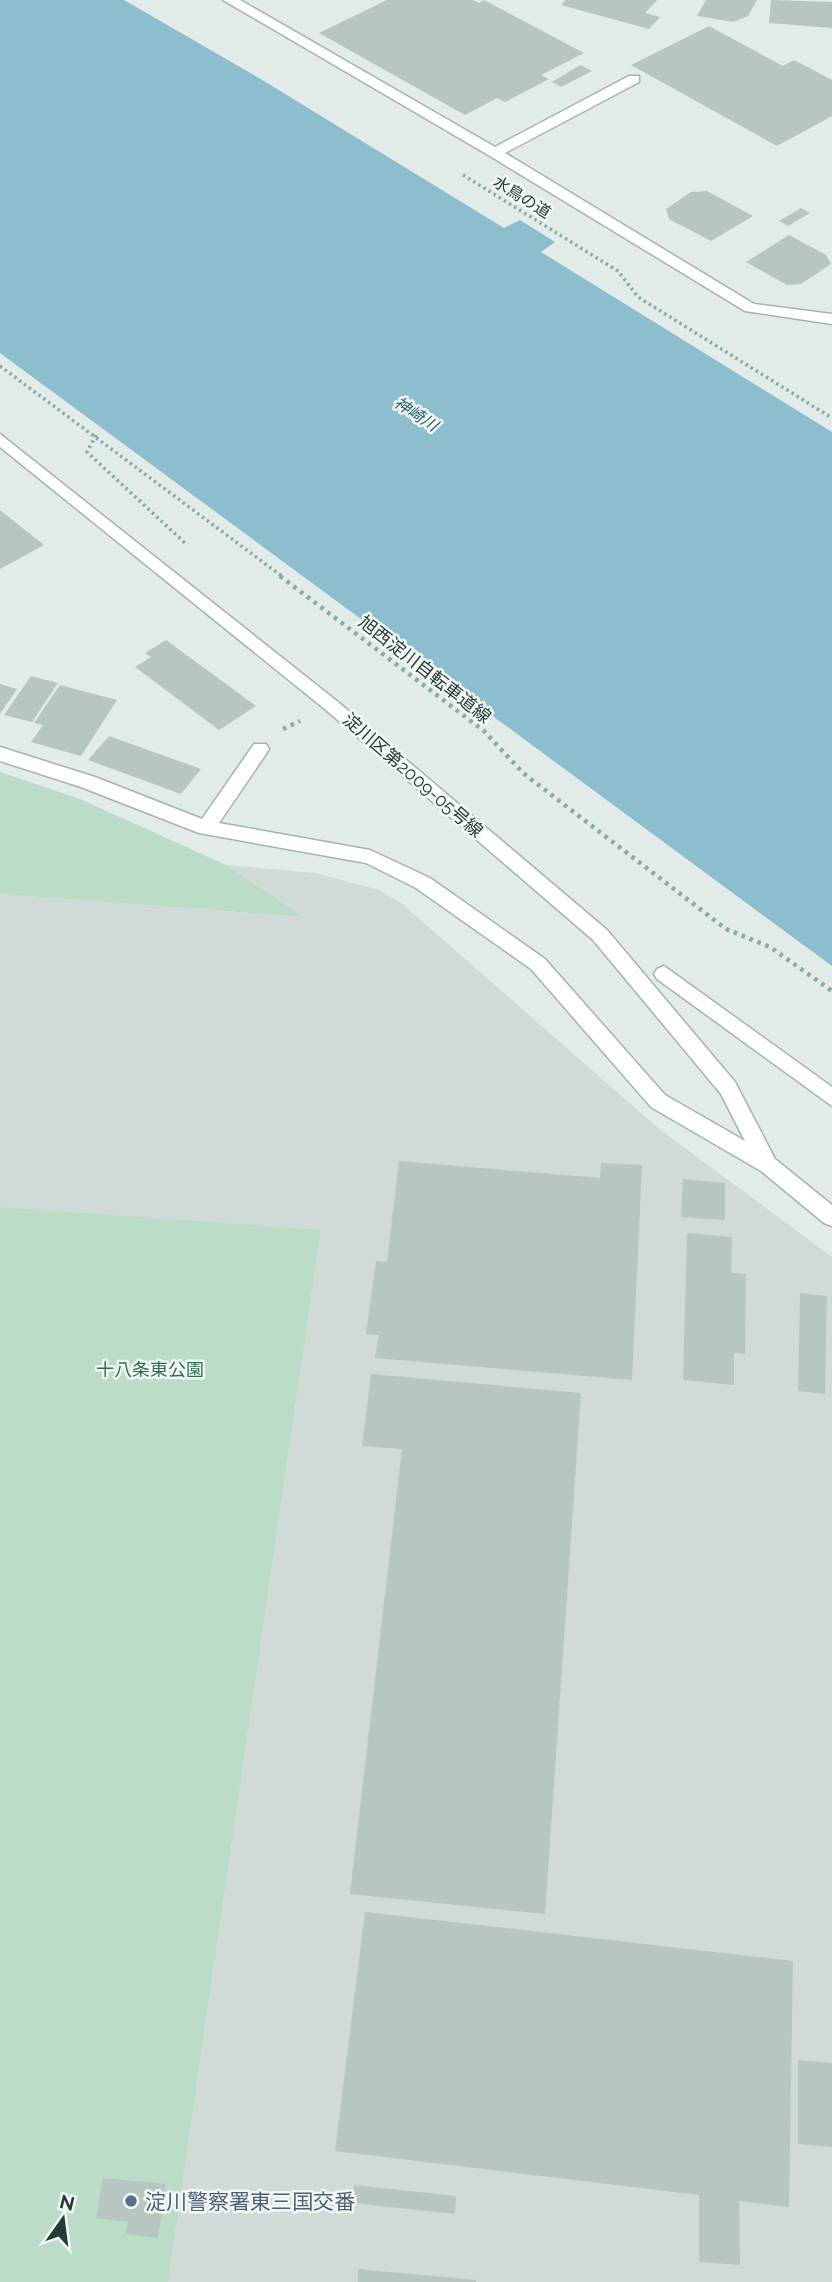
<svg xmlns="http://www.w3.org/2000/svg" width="832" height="2282" viewBox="0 0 832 2282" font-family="Raleway,'Noto Sans JP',sans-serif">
  <rect width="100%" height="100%" fill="#e1ebe8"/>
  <polygon fill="#d0dbd7" points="226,865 315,873 379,890 400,902 658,1128 832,1257 832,2282 168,2282 321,1231 0,1207 0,894 303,917"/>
  <g fill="#bbdcc7">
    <polygon points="0,772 80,799 226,865 304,917 0,894"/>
    <polygon points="0,1207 321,1230 168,2282 0,2282"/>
  </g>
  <polygon fill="#8cbece" points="0,0 124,0 259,78 504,228 520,220 555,242 541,252 832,432 832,966 0,353"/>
  <g fill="#b7c6c1">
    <polygon points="387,0 473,0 479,3 484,0 584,53 541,75 549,79 505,102 497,98 465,115 319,33"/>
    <polygon points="566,0 657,0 645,13 660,17 649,29 561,5"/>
    <polygon points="706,0 757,0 748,16 733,22 697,16"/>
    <polygon points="771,0 832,2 832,28 769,23"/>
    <polygon points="709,26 783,66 794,60 832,80 832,116 777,146 631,65"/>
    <polygon points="580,65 592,71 561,87 552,82"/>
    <polygon points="707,191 753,216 711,241 669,219 666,209 691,192"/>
    <polygon points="801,208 810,213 788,226 779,221"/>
    <polygon points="789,235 826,255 831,264 801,284 787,285 746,262"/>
    <polygon points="0,510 44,545 0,569"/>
    <polygon points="166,640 256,706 219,730 135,667 151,657 145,653"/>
    <polygon points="31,676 58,683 32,722 4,715"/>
    <polygon points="0,684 17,689 0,714"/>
    <polygon points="60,685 117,700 81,756 31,742 43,725 34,723"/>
    <polygon points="109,736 201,769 181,794 88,760"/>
    <polygon points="399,1161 600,1178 601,1163 642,1165 632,1380 375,1358 379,1335 366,1334 376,1261 387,1262"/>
    <polygon points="683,1179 725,1183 725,1220 681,1217"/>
    <polygon points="687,1233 732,1237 731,1273 746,1274 745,1354 734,1353 734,1385 683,1380"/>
    <polygon points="800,1293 827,1296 825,1394 798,1391"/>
    <polygon points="371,1374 581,1393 545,1914 350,1894 402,1449 362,1446"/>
    <polygon points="365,1912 793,1961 789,2207 739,2201 740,2265 699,2262 699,2195 335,2151"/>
    <polygon points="798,2060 832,2063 832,2147 798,2144"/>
    <polygon points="103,2178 166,2184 158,2238 126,2234 128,2222 96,2218"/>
    <polygon points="354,2185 456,2196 455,2214 353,2203"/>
    <polygon points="358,2269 476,2280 476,2282 358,2282"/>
  </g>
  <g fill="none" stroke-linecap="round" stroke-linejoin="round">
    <defs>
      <g id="minor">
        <polygon points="223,0 240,0 495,147 629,76 639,76 639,82 505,153 754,304 832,314 832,324 745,311 490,156"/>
        <polygon points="0,434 338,702 607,930 735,1082 775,1159 832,1205 832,1226 824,1223 761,1171 651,1107 531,969 416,888 366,863 199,833 81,787 0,761 0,747 95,777 202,819 254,744 266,744 269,749 266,754 219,823 370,850 430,878 545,959 665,1095 745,1141 721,1094 593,940 326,710 0,447"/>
        <polygon points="664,966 832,1087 832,1106 657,979 654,974 657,969"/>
      </g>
    </defs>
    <use href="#minor" stroke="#a4b3af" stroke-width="3"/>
    <g stroke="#83aea4" stroke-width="3.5" stroke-dasharray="2.5 3.5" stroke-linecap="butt">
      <polyline points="463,175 618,271 638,297 832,418"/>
      <polyline points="0,366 283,577"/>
      <polyline points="96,435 87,452 185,543"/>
    </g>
    <g stroke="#83aea4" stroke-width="4.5" stroke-dasharray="3.5 5" stroke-linecap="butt">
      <polyline points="280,576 484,731 523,773 726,929 770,947 832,991"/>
      <polyline points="283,729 300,721"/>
    </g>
    <use href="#minor" fill="#fff" fill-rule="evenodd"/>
  </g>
  <circle fill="#5c6f8a" stroke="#f2f8f5" stroke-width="2.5" cx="131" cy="2201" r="7"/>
  <g text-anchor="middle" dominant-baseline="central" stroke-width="5" stroke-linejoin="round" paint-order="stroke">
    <g font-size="16" fill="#223b37" stroke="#f2f8f5">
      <text transform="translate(522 197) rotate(32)">水鳥の道</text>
    </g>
    <g font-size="16" font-style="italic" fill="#1f5f75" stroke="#f2f8f5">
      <text transform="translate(416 414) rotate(33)">神崎川</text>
    </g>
    <g font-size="18" fill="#223b37" stroke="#f2f8f5">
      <text transform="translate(425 669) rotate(38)">旭西淀川自転車道線</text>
      <text transform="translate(413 775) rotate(41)">淀川区第2009-05号線</text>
    </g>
    <g font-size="18" fill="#2e704e" stroke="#f2f8f5">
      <text x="150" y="1369">十八条東公園</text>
    </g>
    <g font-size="21" fill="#4e5e75" stroke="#f2f8f5" text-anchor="start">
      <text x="145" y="2201">淀川警察署東三国交番</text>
    </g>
  </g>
  <g transform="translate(63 2219) rotate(14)" stroke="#f2f8f5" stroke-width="5" paint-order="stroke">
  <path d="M0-5L12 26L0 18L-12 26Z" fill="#223b37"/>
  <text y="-10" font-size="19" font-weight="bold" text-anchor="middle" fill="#223b37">N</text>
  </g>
</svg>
